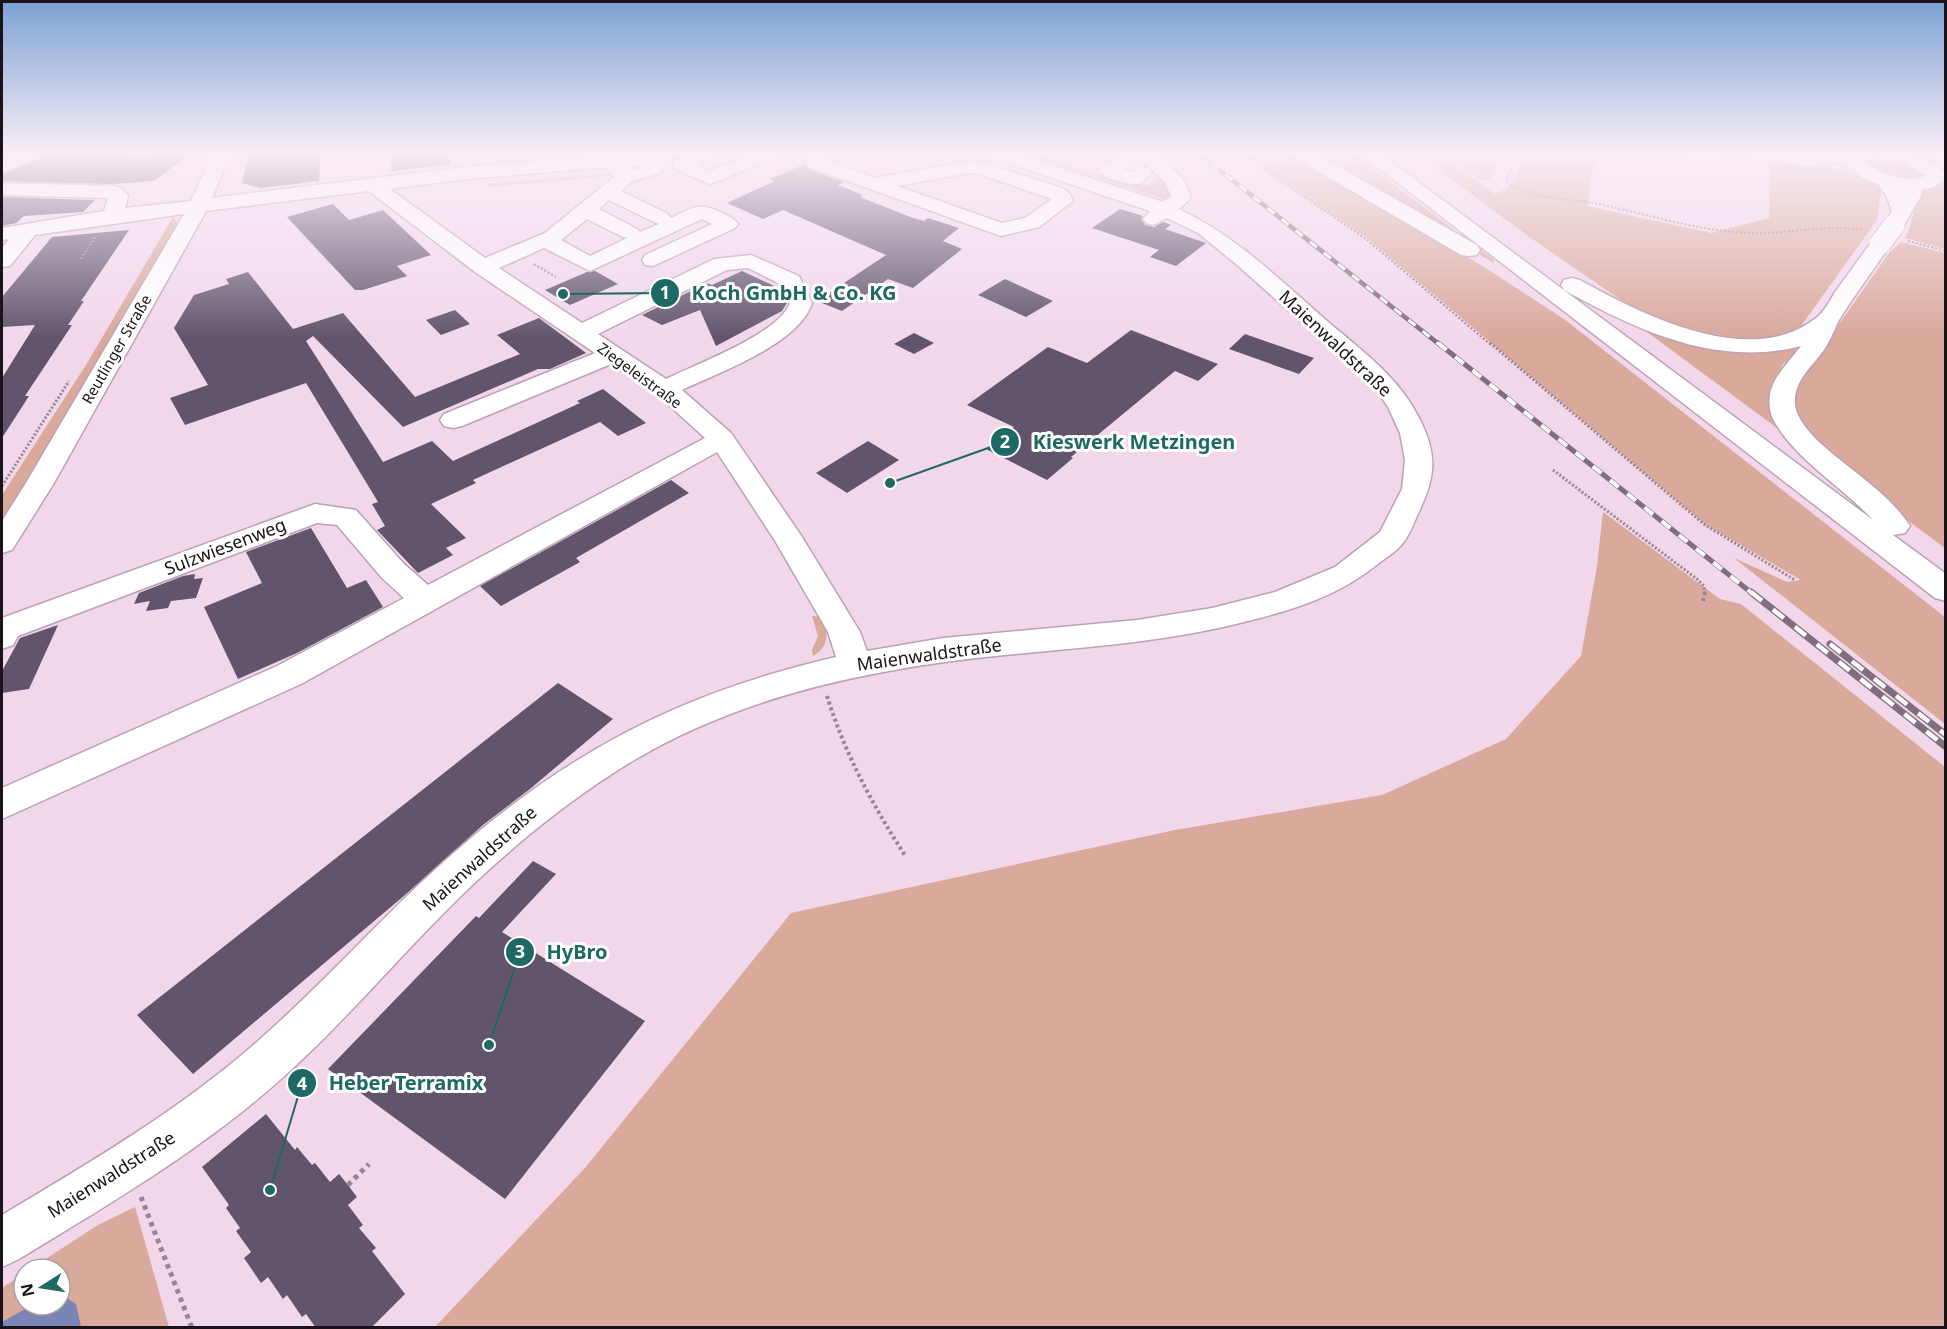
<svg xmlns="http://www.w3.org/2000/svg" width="1947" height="1329" viewBox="0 0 1947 1329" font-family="'Noto Sans',sans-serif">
  <rect width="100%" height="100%" fill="#f2d7eb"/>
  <g fill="#d9a99c">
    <polygon points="1019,152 1028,152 1132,186 1138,184 1147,186 1162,176 1175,193 1168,201"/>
    <polygon points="1238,152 1288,152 1484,267 1564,319 1945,617 1945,724 1734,558 1787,582 1801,580 1706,525 1367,238"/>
    <polygon points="1302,152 1351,152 1494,260 1494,263"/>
    <path d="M1415,152H1437L1445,156L1439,152H1504L1489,180H1480L1447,158L1495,194C1518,186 1517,173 1525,152H1596L1587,206L1711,233L1769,218L1770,159C1809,164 1847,167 1882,186L1877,220L1796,333L1770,341L1700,337L1634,309L1528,236Z"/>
    <polygon points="1875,157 1893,159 1923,171 1923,177 1894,179 1863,163 1864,160"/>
    <polygon points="609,174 609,176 489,187 487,184"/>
    <polygon points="1945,181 1945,249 1905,238 1909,230 1921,188"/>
    <polygon points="173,217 177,223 175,230 100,364 2,521 2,495 86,365"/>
    <polygon points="1901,242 1945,253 1945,548 1869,492 1796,419 1794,391 1797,384 1889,253"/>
    <polygon points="1643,329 1686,342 1789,346 1798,351 1782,365 1773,395 1785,434"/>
    <polygon points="1603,512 1720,599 1741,604 1945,767 1945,1327 435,1327 585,1168 791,913 1175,830 1382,795 1506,739 1581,656 1597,566"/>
    <path d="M812,616L822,617C829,633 829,647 813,656L812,650L818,636Z"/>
    <polygon points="135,1207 169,1327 2,1328 2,1288 24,1273 24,1305 60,1305 60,1269 30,1269 98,1225"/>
  </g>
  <polygon fill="#7b84b7" points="60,1294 76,1304 81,1327 2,1327 2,1322 32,1305 60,1305"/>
  <g fill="#60556c">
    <polygon points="45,152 127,152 128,159 136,161 147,158 152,152 193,152 154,181 112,184 2,181 2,174 42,158"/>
    <polygon points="266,152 321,152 319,181 260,188 242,183 249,154"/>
    <polygon points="392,152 449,152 450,164 391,171"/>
    <polygon points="805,164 808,169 844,182 838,185 863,195 860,197 913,218 924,221 928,218 959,228 943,241 962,249 913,288 888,279 842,311 817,301 886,255 783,210 763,219 727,203 775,181 770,179"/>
    <polygon points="2,197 95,200 83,212 24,216 16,223 2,226"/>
    <polygon points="333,204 349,220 383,210 431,255 397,266 407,276 363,290 355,290 287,217"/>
    <polygon points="1120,209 1143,216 1141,219 1145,225 1154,227 1163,222 1171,225 1165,229 1206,243 1176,266 1150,257 1159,250 1092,228"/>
    <polygon points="129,230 81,301 84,301 68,325 72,325 25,396 29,396 2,438 2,378 35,325 2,327 2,297 52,237"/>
    <polygon points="595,271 618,284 570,305 545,290 587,272"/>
    <polygon points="742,271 781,289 787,303 782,311 716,346 700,310 662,325 642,315 707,283 712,285"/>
    <polygon points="248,272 293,329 343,313 415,397 520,354 497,335 539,318 586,353 550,369 538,369 403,427 313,336 306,341 383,462 432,441 453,461 580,403 577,401 603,389 646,423 618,436 600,422 473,480 476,483 431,504 466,538 446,548 453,555 418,573 377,530 385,526 372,504 378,502 306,383 185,425 170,398 208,385 174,328 194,295 229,284 226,279"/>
    <polygon points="1005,279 1053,301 1026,317 978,295"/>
    <polygon points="455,310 470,324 441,335 426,320"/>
    <polygon points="1131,330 1218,364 1198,381 1175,371 1071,457 1073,458 1047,480 986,449 1014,427 967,405 1048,347 1087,363"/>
    <polygon points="914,333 934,343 914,354 894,344"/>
    <polygon points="1245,334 1314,358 1299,374 1229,349"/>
    <polygon points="868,441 899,460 847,493 816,473"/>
    <polygon points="671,480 689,493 576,558 580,562 501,606 480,586"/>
    <polygon points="311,528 347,588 366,580 383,607 297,653 238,679 204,607 262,583 246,552"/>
    <polygon points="195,574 194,579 203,578 196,598 171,601 168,608 146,611 150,601 134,604 139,593 183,576"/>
    <polygon points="58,625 29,689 2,693 2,671 20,638"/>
    <polygon points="558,683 613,719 530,789 483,825 405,895 193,1074 137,1015"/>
    <polygon points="533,861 556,874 502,932 645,1021 505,1199 328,1069 476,916 479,918"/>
    <polygon points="266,1114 295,1150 297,1147 312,1165 315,1163 330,1182 339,1174 348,1185 357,1197 348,1205 363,1225 359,1228 376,1248 372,1251 405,1294 371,1328 316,1328 306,1314 302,1317 287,1295 283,1299 268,1277 261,1283 244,1258 251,1252 236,1231 240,1228 226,1208 229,1205 202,1167"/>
  </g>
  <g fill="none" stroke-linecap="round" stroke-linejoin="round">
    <defs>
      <g id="minor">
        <polygon points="19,152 43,152 41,156 2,172 2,159"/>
        <path d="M129,152H150C145,159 138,160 130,158L128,154Z"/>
        <path d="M213,152H231L212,198L465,167L608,155C627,160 658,152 680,152L678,156L662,162L664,166L661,173L632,181L621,191L668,214L671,218C693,207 699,202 722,213C728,216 734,218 738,224L735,228L653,266L645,265L642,260L645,255L712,224L702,219L590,271L544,248L499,268L582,323L714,259L751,255L799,276L812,303C799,344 720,372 682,390L731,433L802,537L860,632L867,651L943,638L1137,620L1212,608L1275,592L1335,567L1380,532L1402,489L1405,460L1400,433L1388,407L1375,388L1236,264L1198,233L1167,218L1153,225L1146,223L1143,219L1150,211L987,156L985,152H1011L1163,202L1171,196L1165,182L1139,158L1122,169L1131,172L1142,167L1149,169L1152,173L1141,183C1130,186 1105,179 1097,170L1123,152H1154C1169,165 1186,177 1191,198L1179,209C1236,236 1280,280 1327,321C1361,350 1399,377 1419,418C1439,456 1435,479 1417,516C1413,525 1409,536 1403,543C1397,551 1387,557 1379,563C1340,595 1296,609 1248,621C1130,652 1008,648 889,671C800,687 714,713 636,759C574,796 517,842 465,892C405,950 352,1014 291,1070C210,1145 113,1202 19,1259L2,1267V1215C91,1162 181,1109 259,1040C322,985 377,922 439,866C562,755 675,694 836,657L828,632L774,539L717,452L301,684L2,819V788L277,666L404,598L382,578L337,525L317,523L18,636L13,645L2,649V618L315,504L356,510L404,564L428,585L705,438L660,397L611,364L462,426L453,428L444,426L440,420L444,414L595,353L475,272L369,191L206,211L54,483L12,550L2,553V521L26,483L184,214L35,235L10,266L2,267V248L9,239L2,240V228L104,211L108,198L2,195V183L115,186L122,188L128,196L125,208L191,201ZM631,166H645L634,170L628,168ZM609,167L607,169L614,177L545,233L485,258L390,189L465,179ZM609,200L654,222L659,224L640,232L637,229L599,209ZM587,219L623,237L627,238L590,256L561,240ZM748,268L782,285L790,303C779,334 696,364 666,379L598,334L727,270Z"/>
        <polygon points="694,152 717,152 715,156 697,165 710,171 757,152 781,152 779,156 710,184 675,169 673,165 675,161"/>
        <path d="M806,152H829L823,157L824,159L875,178L969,161L981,162L1062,188L1069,193L1073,201L1039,227L1001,236L809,167L804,155ZM969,173L979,174L1052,199L1025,218L1002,223L897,186Z"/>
        <polygon points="1672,152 1714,152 1719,156 1717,160 1710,162 1674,156"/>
        <polygon points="1931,152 1946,152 1946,161 1939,160"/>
      </g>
      <path id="major" d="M1737,152H1903L1934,164L1942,169L1946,177C1929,201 1884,188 1863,178C1856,174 1850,166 1844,164C1835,161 1821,164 1812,166L1746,158L1739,156ZM1872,158L1901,162L1926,175C1909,185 1879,173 1864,162Z"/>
      <g id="highway">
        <polygon points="1290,152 1312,152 1477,245 1480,250 1477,255 1469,256 1461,255 1292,156"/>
        <path d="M1358,152H1378L1873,520C1842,486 1795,460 1773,419C1769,410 1768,396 1772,387C1778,372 1791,359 1801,346C1717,368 1636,330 1564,290L1561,285L1564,280L1572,278L1580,280C1643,315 1750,370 1816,318C1824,312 1830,301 1835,292C1848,275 1860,257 1873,240L1880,238L1887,240L1891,244C1874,269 1855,294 1839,320C1835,328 1832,337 1827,345C1816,364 1793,379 1795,404C1796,418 1809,432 1819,442C1849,470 1887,491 1910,526L1905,533L1893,535L1946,574V601L1935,598Z"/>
        <polygon points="1885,174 1892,176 1903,190 1907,180 1921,180 1924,184 1921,196 1904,225 1901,229 1894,231 1887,229 1884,225 1892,211 1886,195 1875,180 1878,176"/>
      </g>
    </defs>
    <use href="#minor" stroke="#bba1b4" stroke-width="3"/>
    <use href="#major" stroke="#bba1b4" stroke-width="3"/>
    <use href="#highway" stroke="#bba1b4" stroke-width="3"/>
    <g stroke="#988594" stroke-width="2" stroke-dasharray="2 2" stroke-linecap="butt">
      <polyline points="1238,152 1366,239 1491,345"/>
      <path d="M1516,152L1506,182C1533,200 1568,198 1599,204C1650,215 1701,232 1753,233C1790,234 1826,224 1863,230"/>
      <polyline points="97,173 109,164 119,163"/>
      <polyline points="1908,241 1946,251"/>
      <polyline points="81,259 95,237"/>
      <polyline points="534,264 556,277"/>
    </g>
    <g stroke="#988594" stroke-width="3" stroke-dasharray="2 2" stroke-linecap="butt">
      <polyline points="1490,343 1705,525 1795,580"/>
      <polyline points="1553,470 1697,579 1704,586 1705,594"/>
      <polyline points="2,486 69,381"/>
    </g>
    <g stroke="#988594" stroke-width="4" stroke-dasharray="3 3" stroke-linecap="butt">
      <polyline points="1703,601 1705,592"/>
      <path d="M827,696C845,754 873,806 906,857"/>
    </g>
    <g stroke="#988594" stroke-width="5" stroke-dasharray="4.5 4.5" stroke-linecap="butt">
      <polyline points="348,1185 369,1164"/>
      <polyline points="141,1197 192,1328"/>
    </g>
    <use href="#minor" fill="#fff" fill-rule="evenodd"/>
    <use href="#major" fill="#fff" fill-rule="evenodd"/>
    <use href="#highway" fill="#fff" fill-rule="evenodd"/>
    <defs>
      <polyline id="rail-far2" points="1197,152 1440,345"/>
      <polyline id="rail-far1" points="1438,343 1753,594"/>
      <g id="rail">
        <polyline points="1751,592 1946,747"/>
        <polyline points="1830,644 1946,735"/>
      </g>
    </defs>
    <use href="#rail-far2" stroke="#7f6e7b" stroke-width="4.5"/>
    <use href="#rail-far1" stroke="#7f6e7b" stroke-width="5"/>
    <use href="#rail" stroke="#7f6e7b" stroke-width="7"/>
    <use href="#rail-far2" stroke="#fff" stroke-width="3" stroke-dasharray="9" stroke-linecap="butt"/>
    <use href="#rail-far1" stroke="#fff" stroke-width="4" stroke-dasharray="11" stroke-linecap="butt"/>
    <use href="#rail" stroke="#fff" stroke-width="4.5" stroke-dasharray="14" stroke-linecap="butt"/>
    <defs>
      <polyline id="highway-bridge" points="1880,244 1894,225"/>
    </defs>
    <use href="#highway-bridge" stroke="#bba1b4" stroke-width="23" stroke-linecap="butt"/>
    <use href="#highway-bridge" stroke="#fff" stroke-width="21"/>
  </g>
  <linearGradient id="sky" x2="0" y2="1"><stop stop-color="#7ca1d4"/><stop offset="0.45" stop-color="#f9edf6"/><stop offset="1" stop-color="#f9edf6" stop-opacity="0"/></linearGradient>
  <rect width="1947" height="338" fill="url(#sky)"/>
  <g text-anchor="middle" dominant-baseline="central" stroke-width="6" stroke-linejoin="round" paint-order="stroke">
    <g font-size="15" fill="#1c131a" stroke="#fff">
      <text transform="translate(116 349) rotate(-60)">Reutlinger Straße</text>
      <text transform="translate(640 375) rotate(36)">Ziegeleistraße</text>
    </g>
    <g font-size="18" fill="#1c131a" stroke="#fff">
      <text transform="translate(1336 343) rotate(43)">Maienwaldstraße</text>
      <text transform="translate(225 546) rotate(-21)">Sulzwiesenweg</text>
      <text transform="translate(929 654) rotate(-8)">Maienwaldstraße</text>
      <text transform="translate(479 858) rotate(-42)">Maienwaldstraße</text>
      <text transform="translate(111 1174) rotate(-32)">Maienwaldstraße</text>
    </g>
  </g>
  <path fill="none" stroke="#1f6964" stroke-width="2" d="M563 294L665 293M890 483L1005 442M489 1045L520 952M270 1190L302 1083"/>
  <g fill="#1f6964" stroke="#fff" stroke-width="2">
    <circle cx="563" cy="294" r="6"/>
    <circle cx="890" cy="483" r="6"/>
    <circle cx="489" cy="1045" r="6"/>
    <circle cx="270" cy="1190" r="6"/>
    <circle cx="665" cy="293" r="15"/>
    <circle cx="1005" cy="442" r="15"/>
    <circle cx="520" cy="952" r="15"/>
    <circle cx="302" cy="1083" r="15"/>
  </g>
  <g font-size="18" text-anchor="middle" font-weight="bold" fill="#fff">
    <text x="665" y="299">1</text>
    <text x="1005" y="448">2</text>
    <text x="520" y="958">3</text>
    <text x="302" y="1090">4</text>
  </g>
  <g font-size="20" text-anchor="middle" font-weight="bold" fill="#1f6964" stroke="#fff" stroke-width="6" stroke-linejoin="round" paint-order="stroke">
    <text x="794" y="300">Koch GmbH &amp; Co. KG</text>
    <text x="1134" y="449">Kieswerk Metzingen</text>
    <text x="577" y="959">HyBro</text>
    <text x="406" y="1090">Heber Terramix</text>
  </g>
  <rect width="1947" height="1329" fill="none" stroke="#1c131a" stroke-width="6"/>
  <g transform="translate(42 1287) rotate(258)"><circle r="28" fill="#ffffff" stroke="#a4a1a3" stroke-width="1.5"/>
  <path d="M0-4.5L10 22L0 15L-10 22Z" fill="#1f6964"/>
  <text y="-9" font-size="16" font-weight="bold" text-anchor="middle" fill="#1c131a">N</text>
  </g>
</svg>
